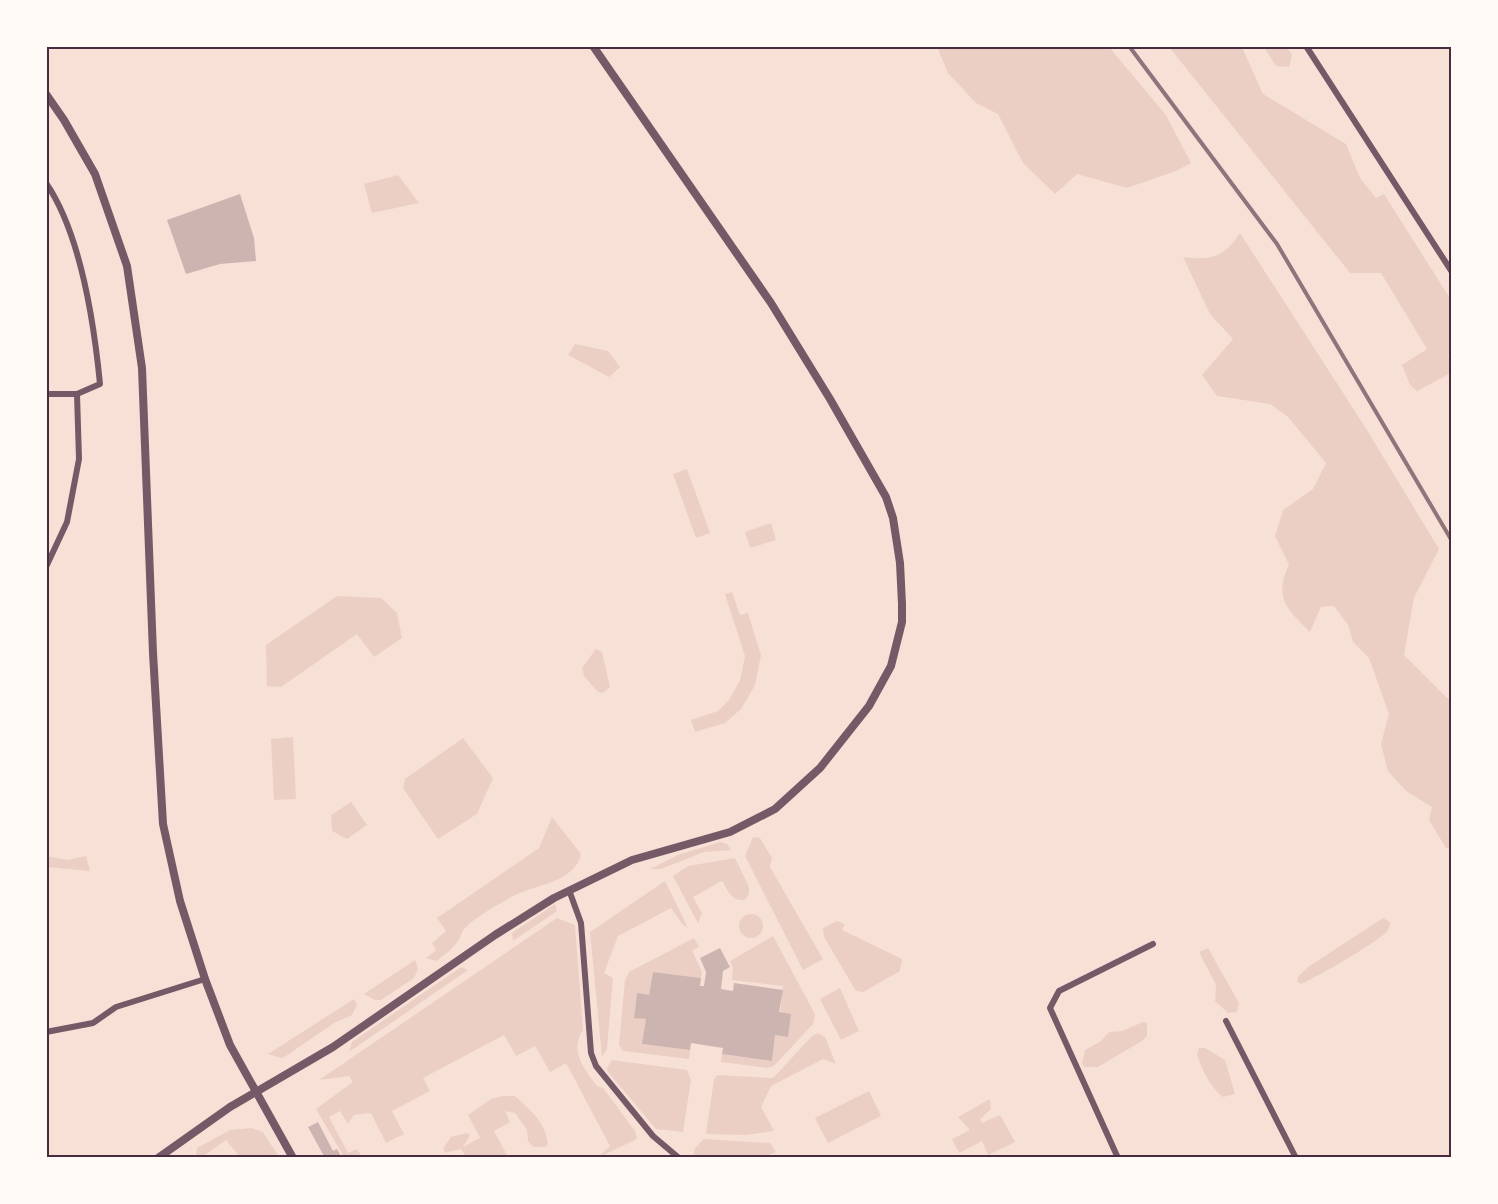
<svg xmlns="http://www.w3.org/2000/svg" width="1498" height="1204" viewBox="0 0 1498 1204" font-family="Ubuntu,sans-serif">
  <rect width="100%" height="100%" fill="#f7e1d7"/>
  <g fill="#ebcfc5">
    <polygon points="937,47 1109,47 1166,115 1191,163 1176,171 1127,188 1077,174 1055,194 1023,163 998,114 976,103 948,73"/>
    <polygon points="1169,47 1242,47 1263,94 1346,144 1360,178 1376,198 1384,194 1451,300 1451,354 1447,357 1451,359 1451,373 1417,391 1410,385 1402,365 1427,349 1381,273 1350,273"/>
    <polygon points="1264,47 1287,47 1292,55 1289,67 1276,66"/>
    <polygon points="398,175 419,203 372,213 364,184"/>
    <path d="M1240,233L1367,430L1439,549L1414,598L1404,655L1446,697L1451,699V849L1446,848L1429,820L1432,807L1406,791L1388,771L1381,744L1389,714L1369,658L1353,642L1348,625L1334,606L1321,607L1310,632C1288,610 1273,598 1289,565L1275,536L1283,510L1313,489L1326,463L1288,417L1270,404L1217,396L1202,375L1233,339L1210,314L1183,257C1212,261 1224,257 1240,233Z"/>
    <polygon points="575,344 608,351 620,367 609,377 568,355"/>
    <polygon points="687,469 710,533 696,538 673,474"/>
    <polygon points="771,523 776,540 750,548 745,532"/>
    <polygon points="732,592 740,615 748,613 761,655 755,685 741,709 725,723 695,732 691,720 718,711 729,700 740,680 745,656 725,594"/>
    <polygon points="337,596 381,598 397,613 402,638 374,657 357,634 281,687 267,686 266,645"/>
    <polygon points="596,649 602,652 610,687 603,693 598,692 584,676 582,668"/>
    <polygon points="293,737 296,799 274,800 271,739"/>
    <polygon points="463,738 493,778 477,814 438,839 403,788 405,779"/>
    <polygon points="351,802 367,825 347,839 332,831 331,815"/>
    <path d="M552,817L581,854C576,882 534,885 513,896C498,905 479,915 466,927C462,930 462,934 459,939C455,947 444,956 436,961L426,958L436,950L432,943L446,931L437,918L539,848Z"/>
    <polygon points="753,837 760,838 772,858 770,867 823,959 803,970 745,856"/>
    <polygon points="720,842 727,844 731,850 704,852 661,869 650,869 678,855"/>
    <polygon points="46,856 68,860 86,856 90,871 47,867"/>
    <path d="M735,858L749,887V894L745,900C730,901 729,891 722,881L693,897L702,913L698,923L673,876L688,866Z"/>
    <polygon points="665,881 688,928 683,925 671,908 618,936 604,973 613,978 607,1049 602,1057 590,932"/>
    <polygon points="555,904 557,911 513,941 512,933"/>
    <circle cx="751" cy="926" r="12"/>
    <path d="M557,918L575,925L583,1030C569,1050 584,1069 597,1086L603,1088L635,1131L637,1139L599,1157L610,1146L566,1063L550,1072L535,1046L516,1056L504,1035L423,1078L430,1091L392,1111L404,1134L386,1143L371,1113L354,1115L348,1124L340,1111L329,1117L348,1153L357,1149L362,1157H344L316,1109L353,1082L349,1076L319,1080Z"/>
    <path d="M1383,918L1390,922C1390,924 1389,930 1387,931C1380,941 1314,979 1301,984L1297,981L1298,977L1308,967Z"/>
    <polygon points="837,921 845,924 842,930 902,959 900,971 863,992 856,991 824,937 823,928"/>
    <polygon points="773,936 815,1014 813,1024 774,1066 767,1068 721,1062 722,1054 772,1061 775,1035 788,1037 780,1012 783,986 732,980 733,968 730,961"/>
    <polygon points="694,938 699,947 692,951 702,972 701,978 653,972 649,995 637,994 634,1017 646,1019 643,1044 690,1050 689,1059 623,1051 619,1045 625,980 629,972"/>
    <polygon points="1208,948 1239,1003 1237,1012 1228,1013 1215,1001 1216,985 1199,952"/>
    <polygon points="415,960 418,969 414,978 381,1000 375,1000 364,994"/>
    <polygon points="461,967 468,970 349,1052 352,1042"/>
    <polygon points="840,988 859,1031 841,1040 820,999"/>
    <polygon points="354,999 357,1005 352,1015 334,1023 286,1056 281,1058 268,1054"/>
    <polygon points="1143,1022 1147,1023 1147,1036 1142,1041 1098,1067 1085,1067 1082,1064 1085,1050 1100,1042 1109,1032 1122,1031"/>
    <polygon points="818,1033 825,1037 836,1064 823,1059 771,1086 761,1107 774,1131 746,1135 706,1134 714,1079 717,1075 773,1078 812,1036"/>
    <path d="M1199,1048H1205L1225,1060L1235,1094L1223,1097C1210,1087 1202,1070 1197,1054Z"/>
    <polygon points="612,1060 687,1070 691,1080 683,1132 656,1129 608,1072 607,1068"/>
    <polygon points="869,1091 881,1116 828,1143 815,1118"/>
    <path d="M503,1096H515C531,1111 545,1121 548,1144L545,1147H533L528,1141L527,1130L515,1113L505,1111L510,1122L494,1131L508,1157H466L461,1149L444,1153V1147L451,1137L467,1133L470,1135L463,1147L480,1138L468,1115L491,1099Z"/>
    <polygon points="990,1099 991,1109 980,1119 982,1123 1000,1115 1015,1142 988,1155 982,1141 959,1153 952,1139 970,1130 958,1117"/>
    <polygon points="251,1128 263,1132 279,1157 240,1157 226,1140 202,1157 196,1157 197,1148 230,1130"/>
    <polygon points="704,1139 770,1143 776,1152 764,1157 693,1157 695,1148"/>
  </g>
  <g fill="#ccb4b1">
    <polygon points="240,194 254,238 256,261 220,264 186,274 167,220"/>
    <polygon points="720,948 730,967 723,971 721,989 733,991 734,983 783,990 779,1012 791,1014 788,1037 775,1035 772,1061 722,1054 723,1048 691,1043 690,1050 642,1044 646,1019 634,1018 637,993 649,995 653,972 701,978 700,986 704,986 706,972 700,958"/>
    <polygon points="318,1122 333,1151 337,1149 342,1158 325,1158 308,1127"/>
  </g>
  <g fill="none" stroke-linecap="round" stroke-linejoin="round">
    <g stroke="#755966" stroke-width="6">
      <polyline points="1306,46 1452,272"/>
      <path d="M46,183C81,234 94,323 100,384L77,394H46"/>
      <polyline points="46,567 67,522 79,459 77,394"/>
      <polyline points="569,890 581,923 591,1053 596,1066 653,1136 679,1158"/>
      <polyline points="1226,1021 1296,1158"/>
      <polyline points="46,1032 93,1023 116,1007 205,979"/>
      <polyline points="1118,1158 1050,1008 1059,991 1153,944"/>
    </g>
    <g stroke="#755966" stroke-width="8">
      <polyline points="46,94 64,120 95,174 127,266 142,368 153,653 163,824 180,901 205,979 230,1045 293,1158"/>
      <polyline points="158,1158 230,1107 333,1047 495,935 554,898 632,860 730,832 775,809 820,768 869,706 891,666 902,622 902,604 900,563 893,518 886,497 830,399 771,303 593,46"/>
    </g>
    <polyline stroke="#8f747c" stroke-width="4" points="1129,46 1277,244 1452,541"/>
  </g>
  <rect width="1498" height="1204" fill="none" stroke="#fffaf5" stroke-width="96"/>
  <rect x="48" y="48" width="1402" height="1108" fill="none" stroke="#4a2c40" stroke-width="2"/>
</svg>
